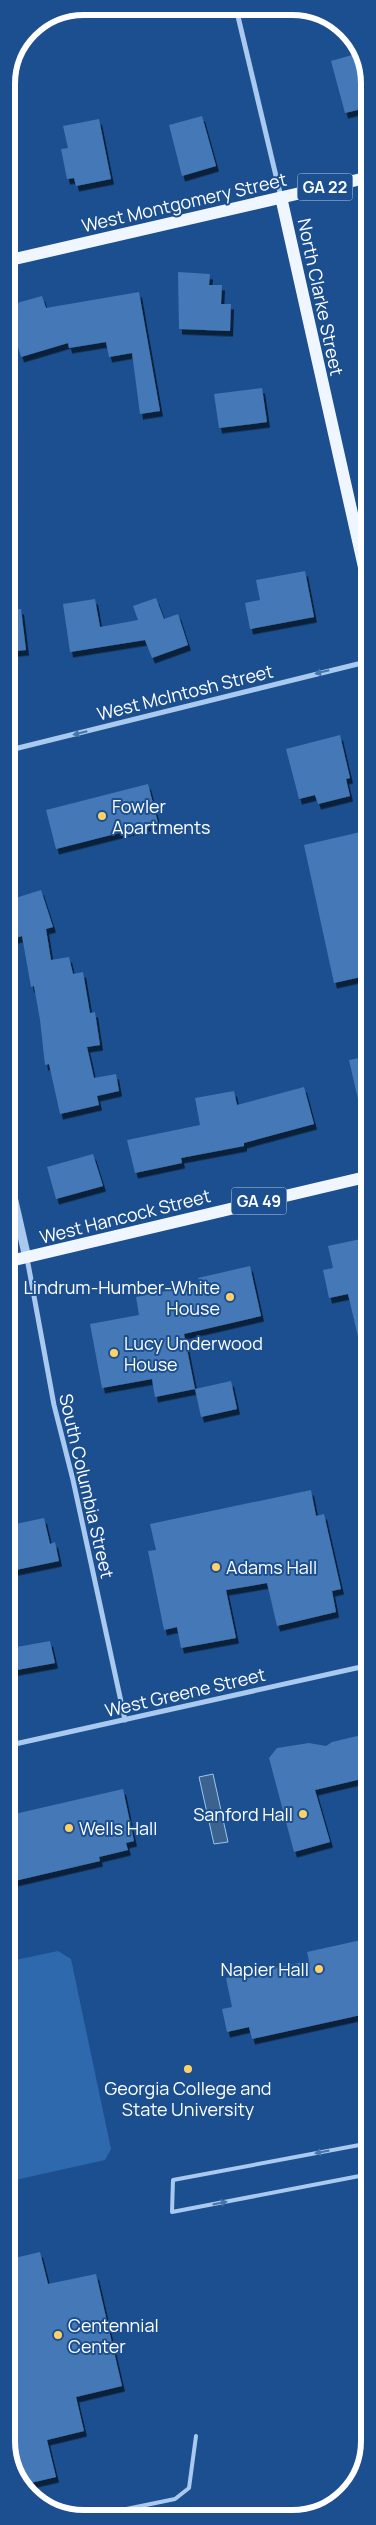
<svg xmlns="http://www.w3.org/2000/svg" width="376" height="2525" viewBox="0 0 376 2525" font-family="Manrope,sans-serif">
  <defs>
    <filter id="shadow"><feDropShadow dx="3" dy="5.5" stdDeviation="0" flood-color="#0009"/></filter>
  </defs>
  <rect width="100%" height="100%" fill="#1b4f8f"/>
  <polygon fill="#2e69ad" points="58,1951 71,1959 111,2149 105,2160 6,2182 6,1962"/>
  <polygon fill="#3c6290" stroke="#9cc4f0" points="213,1774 228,1842 214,1844 199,1777"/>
  <g fill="#4478b7" filter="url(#shadow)">
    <polygon points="359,53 370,79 370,107 345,113 331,61"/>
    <polygon points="202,116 216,166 182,176 169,125"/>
    <polygon points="99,119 111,179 76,186 74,178 67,179 61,149 68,148 63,126"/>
    <polygon points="178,272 210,274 209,285 222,285 221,304 231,304 230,331 179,329"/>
    <polygon points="139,292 160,411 140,414 132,353 109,357 106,342 69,348 68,343 21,357 6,306 42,296 46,308"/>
    <polygon points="262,388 267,422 219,428 214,394"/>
    <polygon points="305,571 314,617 250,629 245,603 260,600 256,580"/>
    <polygon points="156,598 164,619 178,614 188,645 152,658 145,640 70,652 63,604 95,599 100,627 138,620 133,606"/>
    <polygon points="21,609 26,650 6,652 6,610"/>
    <polygon points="340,735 350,778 346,779 350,796 318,804 315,795 299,799 286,749"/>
    <polygon points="148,784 158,823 56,849 46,810"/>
    <polygon points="365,831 370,852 370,975 334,983 304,845"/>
    <polygon points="41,890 53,927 46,929 51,960 69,957 73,974 83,972 90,1013 95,1012 100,1045 87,1047 94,1078 116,1074 119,1091 97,1096 99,1105 60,1114 49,1064 45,1065 40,1020 34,986 31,987 22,936 6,941 6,901"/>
    <polygon points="370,1056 370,1120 363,1121 349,1060"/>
    <polygon points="304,1087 314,1124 244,1143 244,1146 181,1158 182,1163 135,1173 127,1140 200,1125 195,1098 234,1091 237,1105"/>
    <polygon points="93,1154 103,1186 56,1199 47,1167"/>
    <polygon points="370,1237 370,1357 363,1358 348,1294 329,1298 323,1270 333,1268 328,1246"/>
    <polygon points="250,1266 261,1316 184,1334 195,1389 155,1397 152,1379 102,1388 90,1324 139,1315 136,1297 200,1284 198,1278"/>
    <polygon points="231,1381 237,1409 201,1417 195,1389"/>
    <polygon points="311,1490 316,1516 324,1514 341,1589 332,1591 336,1612 277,1626 267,1583 226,1590 236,1638 181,1648 177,1627 164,1630 148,1551 156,1550 150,1524"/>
    <polygon points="44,1518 50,1544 55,1542 59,1561 6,1572 6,1526"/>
    <polygon points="50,1641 55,1663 6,1672 6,1649"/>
    <polygon points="370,1733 370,1777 315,1790 330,1842 294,1852 269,1758 277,1748 309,1743 326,1746 332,1742"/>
    <polygon points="123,1789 134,1841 126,1843 128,1850 99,1857 100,1861 6,1883 6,1816"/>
    <polygon points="370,1938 370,2013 252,2039 249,2027 227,2032 222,2009 232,2007 226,1978 309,1961 307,1952"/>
    <polygon points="40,2252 48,2284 96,2274 122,2386 76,2397 84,2431 47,2440 56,2477 22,2485 6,2446 6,2260"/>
  </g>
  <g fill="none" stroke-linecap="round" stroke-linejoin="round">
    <g stroke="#a9c9ee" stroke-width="4">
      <polyline points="370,2143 173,2180 172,2212 370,2174"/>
      <polyline points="102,2514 175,2499 189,2488 196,2436"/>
    </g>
    <g stroke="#a9c9ee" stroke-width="5">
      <polyline points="236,8 281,197"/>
      <polyline points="6,751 370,661"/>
      <polyline points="27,1258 54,1405 73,1480 125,1720"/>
      <polyline points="6,1746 370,1665"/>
    </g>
    <polyline stroke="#a9c9ee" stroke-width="9" points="6,1166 27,1258"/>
    <g stroke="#f0f6ff" stroke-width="12">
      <polyline points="281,197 370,594"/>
      <polyline points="6,261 370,177"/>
      <polyline points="6,1262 370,1176"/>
    </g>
  </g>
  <defs><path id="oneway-solid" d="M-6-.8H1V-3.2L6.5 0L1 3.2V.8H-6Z" transform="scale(1.25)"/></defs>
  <g fill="#4674ac">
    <use href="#oneway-solid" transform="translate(322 672) rotate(166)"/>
    <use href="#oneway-solid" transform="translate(80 733) rotate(166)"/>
    <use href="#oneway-solid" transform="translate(322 2152) rotate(169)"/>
    <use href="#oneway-solid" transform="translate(220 2203) rotate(-11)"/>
  </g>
  <g fill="#ffd166" stroke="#1b4f8f" stroke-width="2">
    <circle cx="102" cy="816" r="5"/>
    <circle cx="230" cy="1297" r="5"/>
    <circle cx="114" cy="1353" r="5"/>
    <circle cx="216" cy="1567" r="5"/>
    <circle cx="303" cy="1814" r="5"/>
    <circle cx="69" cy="1828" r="5"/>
    <circle cx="319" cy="1969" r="5"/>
    <circle cx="188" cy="2069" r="5"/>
    <circle cx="58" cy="2335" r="5"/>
  </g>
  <g text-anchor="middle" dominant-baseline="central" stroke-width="4" stroke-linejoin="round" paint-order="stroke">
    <g fill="#1b4f8f" stroke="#bbcadd" stroke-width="1">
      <rect x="297.5" y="173.5" width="55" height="27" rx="4"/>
      <rect x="231.5" y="1187.5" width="55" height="27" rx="4"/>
    </g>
    <g font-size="16" font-weight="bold" fill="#fff">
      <text x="325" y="187">GA 22</text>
      <text x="259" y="1201">GA 49</text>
    </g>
    <g font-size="18" fill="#fff" stroke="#1b4f8f">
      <text transform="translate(184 202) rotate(-13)">West Montgomery Street</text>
      <text transform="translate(321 297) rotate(78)">North Clarke Street</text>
      <text transform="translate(185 692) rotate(-14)">West McIntosh Street</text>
      <text transform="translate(125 1216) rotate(-14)">West Hancock Street</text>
      <text transform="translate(87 1486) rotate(77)">South Columbia Street</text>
      <text transform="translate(185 1692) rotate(-13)">West Greene Street</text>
    </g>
    <g font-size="18" fill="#fff" stroke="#1b4f8f" text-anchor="start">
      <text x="112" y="806">Fowler<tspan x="112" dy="21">Apartments</tspan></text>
      <text x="220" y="1287" text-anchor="end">Lindrum-Humber-White<tspan x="220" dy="21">House</tspan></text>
      <text x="124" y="1343">Lucy Underwood<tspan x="124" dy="21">House</tspan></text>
      <text x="226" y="1567">Adams Hall</text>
      <text x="293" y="1814" text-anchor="end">Sanford Hall</text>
      <text x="79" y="1828">Wells Hall</text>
      <text x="309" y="1969" text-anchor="end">Napier Hall</text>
      <text x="188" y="2088" text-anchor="middle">Georgia College and<tspan x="188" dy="21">State University</tspan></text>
      <text x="68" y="2325">Centennial<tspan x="68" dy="21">Center</tspan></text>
    </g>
  </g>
  <path d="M0 0H376V2525H0ZM84 15H292A69 69 0 0 1 361 84V2441A69 69 0 0 1 292 2510H84A69 69 0 0 1 15 2441V84A69 69 0 0 1 84 15Z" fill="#1b4f8f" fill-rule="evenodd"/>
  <path fill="none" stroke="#fff" stroke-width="6" d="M84 15H292A69 69 0 0 1 361 84V2441A69 69 0 0 1 292 2510H84A69 69 0 0 1 15 2441V84A69 69 0 0 1 84 15Z"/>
</svg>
